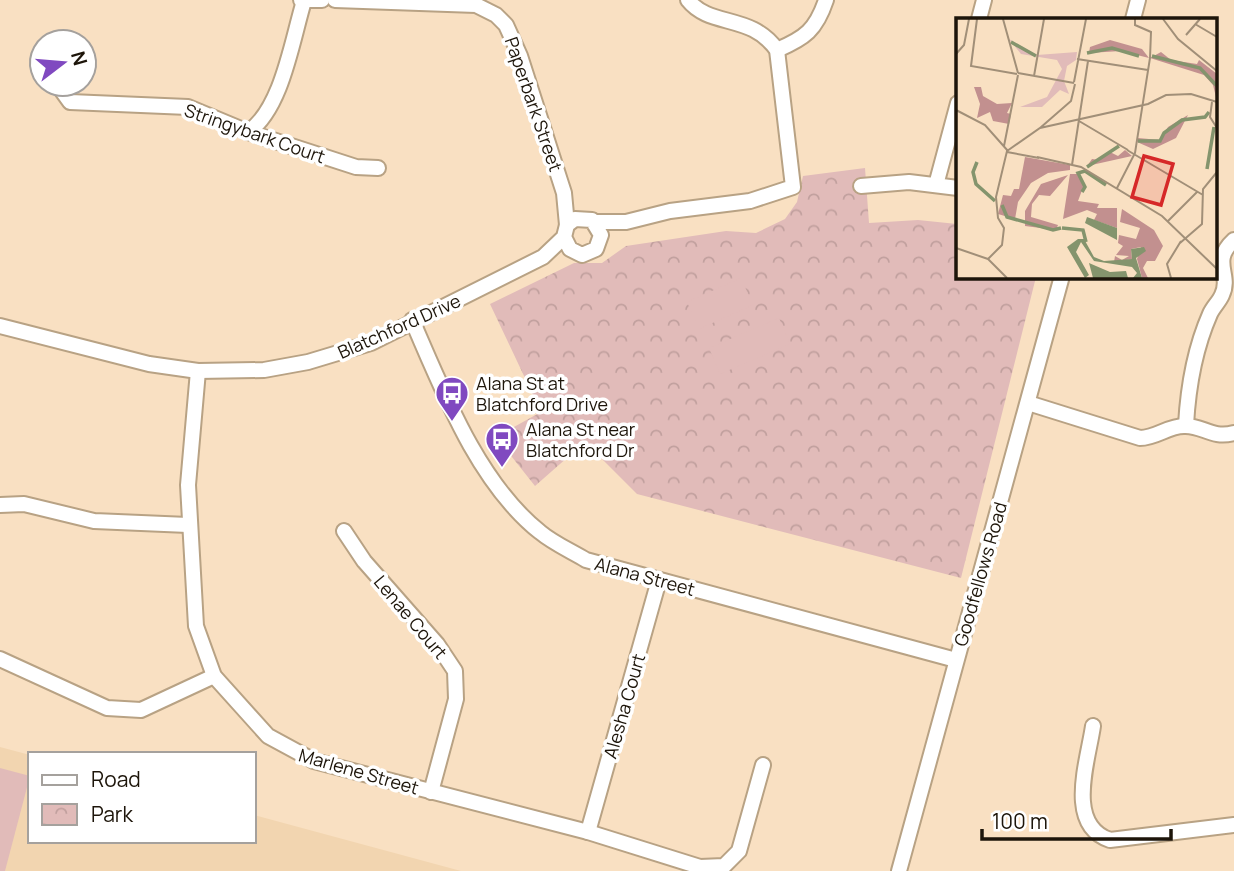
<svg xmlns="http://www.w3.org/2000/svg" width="1234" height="871" viewBox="0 0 1234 871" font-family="Manrope,sans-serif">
  <defs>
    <pattern id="park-crowns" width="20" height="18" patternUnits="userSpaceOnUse" patternTransform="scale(1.75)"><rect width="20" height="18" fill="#e1bbb9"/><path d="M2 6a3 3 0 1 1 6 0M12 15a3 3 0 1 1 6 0" fill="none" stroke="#c1a09e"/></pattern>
  </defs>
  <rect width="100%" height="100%" fill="#f9e0c2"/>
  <polygon fill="#f2d5b0" points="0,747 30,755 30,841 254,841 254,815 461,871 0,871"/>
  <polygon fill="url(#park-crowns)" points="865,168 869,223 918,220 957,224 958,276 1036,277 961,578 637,494 585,442 535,486 496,437 541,412 490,304 574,263 602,263 626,246 726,231 756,233 785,219 797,202 803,176"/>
  <g fill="#e1bbb9">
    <polygon points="741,278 753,305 699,329 687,302"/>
    <polygon points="779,318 790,344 720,374 709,348"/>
    <polygon points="0,768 30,776 5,871 0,871"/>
  </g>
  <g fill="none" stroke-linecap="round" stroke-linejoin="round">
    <defs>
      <g id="minor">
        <polyline points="301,0 322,0"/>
        <polyline points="335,0 476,5 496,15 506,25 520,56 564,193 567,225"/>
        <polyline points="979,19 984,0"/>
        <polyline points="1133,19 1138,0"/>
        <path d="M777,50C805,38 816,30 826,0"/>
        <polyline points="57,84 70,102 188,107 248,132 356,167 378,168"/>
        <path d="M248,132C282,109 292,40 304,1"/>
        <polyline points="936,185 958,103"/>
        <polyline points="861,186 909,182 958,188"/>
        <path d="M595,222H626L670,211L750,201L793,187L777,50C751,13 710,28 688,0"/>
        <path d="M412,320C443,391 478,483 540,532C553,543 571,551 586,560L956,660"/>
        <polyline points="0,326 149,364 198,371 264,370 308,362 371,343 543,257 564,237 567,225 575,219 592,220 601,235 596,249 582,255 570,249 564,237"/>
        <polyline points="198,371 188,485 196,626 214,676 268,736 314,761 588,832 700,867 724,866 739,851 763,765"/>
        <path d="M1028,403L1140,438C1156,438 1168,426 1184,426C1203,425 1211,439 1234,433"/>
        <path d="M1186,425C1188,389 1195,348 1210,314C1213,307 1219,302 1222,295C1232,274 1210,262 1234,240"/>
        <polyline points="0,505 24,504 94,521 188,525"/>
        <polyline points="344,531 364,561 437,644 455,671 456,699 431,792"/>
        <polyline points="0,659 107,708 141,710 214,676"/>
        <path d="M1093,726C1088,761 1065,825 1110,840L1234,825"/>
        <polyline points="588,832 659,580"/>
        <polyline points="899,871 1062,276"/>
      </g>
    </defs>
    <use href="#minor" stroke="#b8a284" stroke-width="18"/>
    <use href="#minor" stroke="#fff" stroke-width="14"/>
  </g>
  <defs>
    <symbol id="bus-pin" viewBox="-11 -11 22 30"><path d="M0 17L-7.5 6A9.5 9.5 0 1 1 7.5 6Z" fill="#8049c0" stroke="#fff"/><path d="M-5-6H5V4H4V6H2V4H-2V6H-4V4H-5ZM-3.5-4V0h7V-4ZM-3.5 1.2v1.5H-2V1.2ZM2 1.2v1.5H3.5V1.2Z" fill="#fff"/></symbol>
  </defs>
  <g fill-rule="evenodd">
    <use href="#bus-pin" x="433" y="374" width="38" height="52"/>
    <use href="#bus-pin" x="483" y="420" width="38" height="52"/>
  </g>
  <g text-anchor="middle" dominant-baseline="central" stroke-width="7" stroke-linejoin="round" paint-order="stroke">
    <g font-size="18" fill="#1d150a" stroke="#fff">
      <text transform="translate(534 104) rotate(71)">Paperbark Street</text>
      <text transform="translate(255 133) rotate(19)">Stringybark Court</text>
      <text transform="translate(399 326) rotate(-24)">Blatchford Drive</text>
      <text transform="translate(980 574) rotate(-74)">Goodfellows Road</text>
      <text transform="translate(645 576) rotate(15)">Alana Street</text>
      <text transform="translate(411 617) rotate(50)">Lenae Court</text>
      <text transform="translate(624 706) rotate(-74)">Alesha Court</text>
      <text transform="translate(359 771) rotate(16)">Marlene Street</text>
    </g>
    <g font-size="18" fill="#1d150a" stroke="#fff" text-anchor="start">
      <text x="476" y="383">Alana St at<tspan x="476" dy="21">Blatchford Drive</tspan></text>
      <text x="526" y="429">Alana St near<tspan x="526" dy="21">Blatchford Dr</tspan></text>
    </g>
  </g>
  <g transform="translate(956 18)">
    <rect width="261" height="261" fill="#f9e0c2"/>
    <path d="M154,22L186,31L193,40L165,33L133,35L134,29ZM205,34L215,42L241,46L243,42L261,56V83L257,67L248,57L194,40ZM18,69H25L27,78L41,86L56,85L51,95L55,96L53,106L37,103L34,94L21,100L24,86ZM232,97L220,120L197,131L181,124L182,120L204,122L212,109ZM169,132L176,138L131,148L136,141L143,142L154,134L162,138ZM69,139L114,147V152L92,155L75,165L62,184L59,201L42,196L47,177L55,178L58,171H63ZM114,156H121L128,167L122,183L143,186L141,190H161V210L138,202L141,196L131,192L107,201ZM112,157L94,178L83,177L76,186L75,199L102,207L100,212L69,208V193L85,166ZM166,191L198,212L207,228L199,243H191L187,250L192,260H186L181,241L185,229L175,231L176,241L158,244L159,238L166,242L173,238L160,237L167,228L162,225L163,217L180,221L184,210L164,204Z" fill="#c2908f"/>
    <path d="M53,21L81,37L121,34L120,42L111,48L108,63L113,76L104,72L86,89H64L91,79L106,51L101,42L65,36Z" fill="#e1bbb9"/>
    <path d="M131,199L161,210V222L129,205ZM122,221H128L138,239L148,243L176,241L175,231L188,229L190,233L180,240L186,260H177L181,255L176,249L138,243L125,224L120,234L133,257L129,260L111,229ZM133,245L154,254L170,253L172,260H137Z" fill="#84946d"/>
    <path fill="none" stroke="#84946d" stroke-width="3.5" d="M55,24L80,38M131,35L156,30L183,38M196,38L244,50L261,68M182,123H204L208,115L226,102L249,99L253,94M21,144L17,154L20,166L39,183M131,149L163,128M251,151L258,109M126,174L129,169L122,155L129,153L150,167M46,187L51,199L97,212L105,210M106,210L127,212L130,224"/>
    <path fill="none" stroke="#a18f78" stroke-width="2" d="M21,1L15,48L61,56M47,1L62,55M207,1L222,21L261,53M239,6L261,19M230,17L244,1M0,36L8,27L13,1M121,41L192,52M62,55L118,65M78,58L88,1M118,64L130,1M256,84L254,99L261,110M0,92L29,107L52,133M123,103L172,132M84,110L115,83L119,66M48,128L62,57M171,132L247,177M0,134V162M51,134L83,140M81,139L125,149L206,198L261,251M116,147L132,43M161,170L179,135L194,40L195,14L179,7V1M212,203L241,174M224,225L246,206L247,171L261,154M0,230L32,241M51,260L32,241L46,227L48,210L42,200L40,179L51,133L84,110L192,86L210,77L235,76L261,84M215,260L211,246L225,223"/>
    <path fill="#d62828" fill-opacity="0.15" stroke="#d62828" stroke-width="3.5" d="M188,138L217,146L205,187L176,179Z"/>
    <rect width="261" height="261" fill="none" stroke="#1d150a" stroke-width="3.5"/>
  </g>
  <rect x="28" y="752" width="228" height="91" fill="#ffffff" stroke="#a5a19d" stroke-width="2"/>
  <rect x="42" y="775" width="35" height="10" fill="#ffffff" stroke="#a5a19d" stroke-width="2"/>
  <text x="91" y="787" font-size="21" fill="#1d150a">Road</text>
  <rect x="42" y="804" width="35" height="21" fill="url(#park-crowns)" stroke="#a5a19d" stroke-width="2"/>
  <text x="91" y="822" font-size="21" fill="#1d150a">Park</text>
  <g transform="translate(63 63) rotate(74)"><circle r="33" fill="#ffffff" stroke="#a5a19d" stroke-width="2"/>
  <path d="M0-5L12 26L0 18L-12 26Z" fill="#8049c0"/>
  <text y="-10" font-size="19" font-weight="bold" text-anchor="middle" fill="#1d150a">N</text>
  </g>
  <path d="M982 829v10h189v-10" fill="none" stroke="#1d150a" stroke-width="3.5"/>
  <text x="992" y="829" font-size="21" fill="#1d150a" stroke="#ffffff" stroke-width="5" paint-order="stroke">100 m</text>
</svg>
